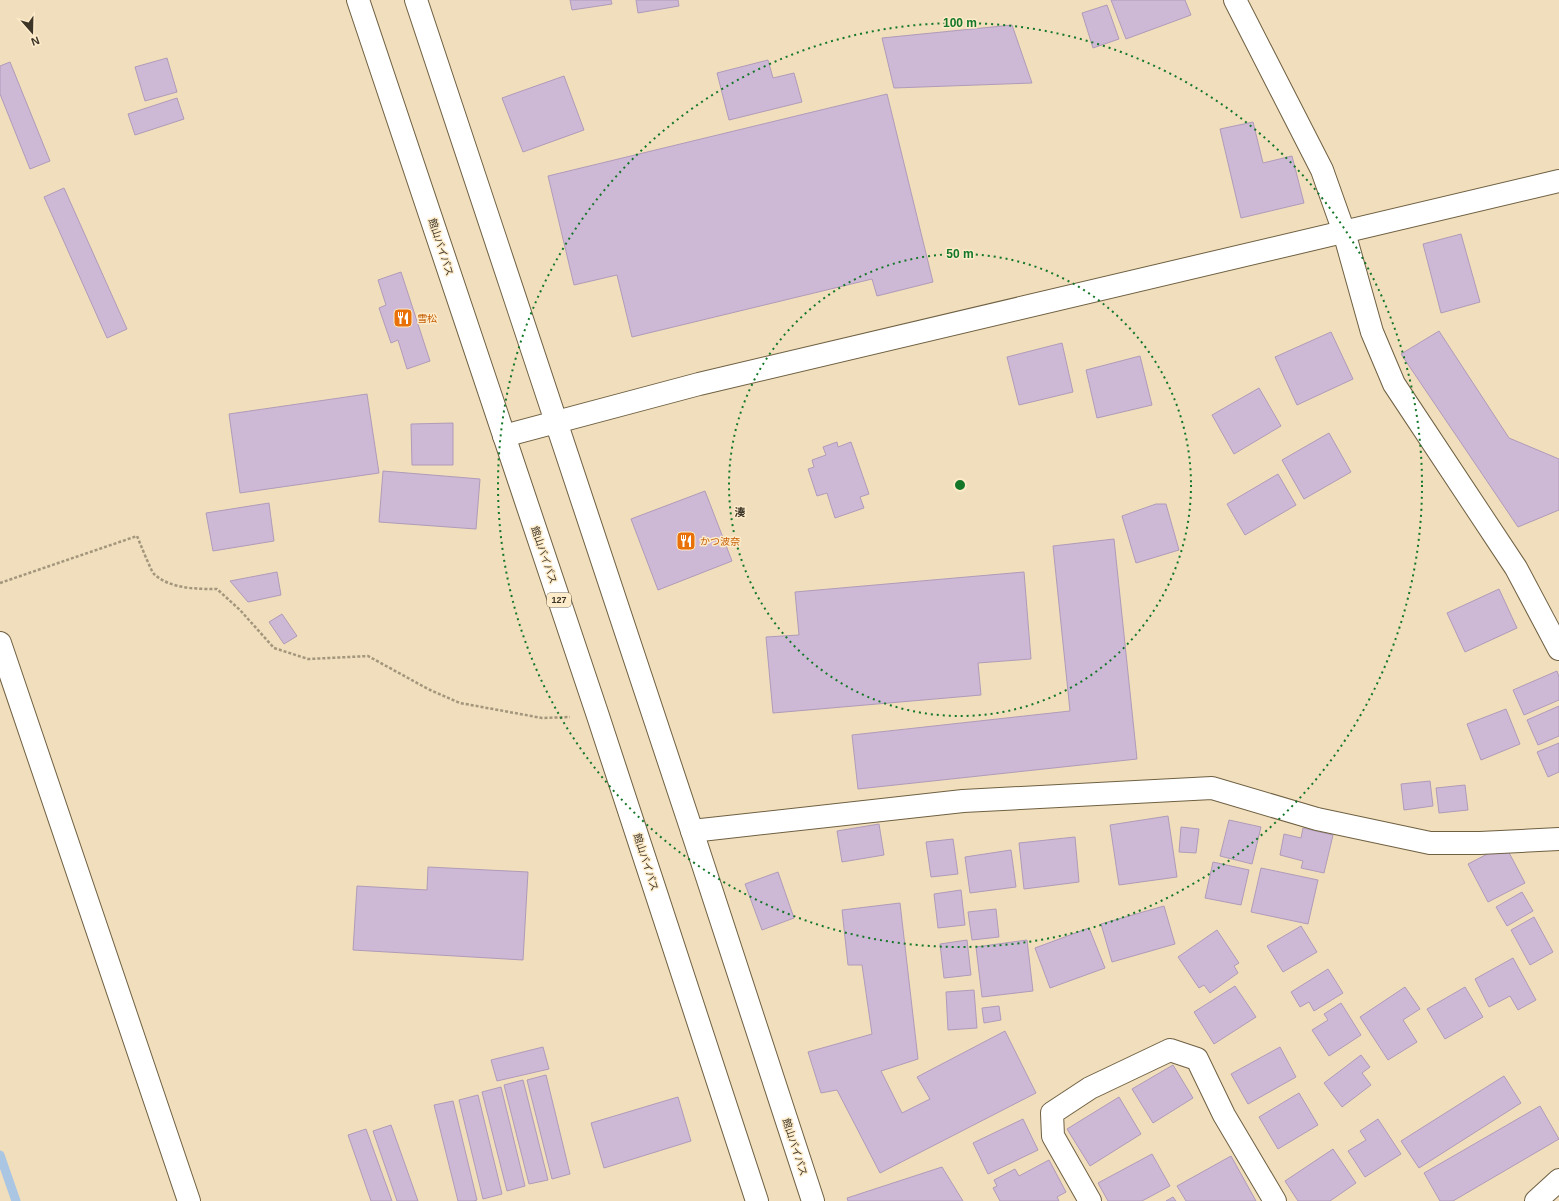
<svg xmlns="http://www.w3.org/2000/svg" width="1559" height="1201" viewBox="0 0 1559 1201" font-family="Arial,'Noto Sans JP',sans-serif">
  <rect width="100%" height="100%" fill="#f0debc"/>
  <g fill="none" stroke-linecap="round" stroke-linejoin="round">
    <polyline stroke="#aac6e2" stroke-width="9" points="0,1155 16,1201"/>
  </g>
  <g fill="#cdb8d6" stroke="#b09bb9">
    <polygon points="570,0 611,0 612,4 572,10"/>
    <polygon points="636,0 678,0 679,6 638,13"/>
    <polygon points="1111,0 1185,0 1191,15 1126,39"/>
    <polygon points="1107,5 1119,39 1093,48 1082,13"/>
    <polygon points="1012,25 1032,83 894,88 882,38"/>
    <polygon points="167,58 177,92 145,101 135,67"/>
    <polygon points="768,60 773,78 794,73 802,102 729,120 717,73"/>
    <polygon points="10,62 50,161 30,169 0,94 0,66"/>
    <polygon points="564,76 584,130 523,152 502,98"/>
    <polygon points="887,94 933,282 877,296 872,279 632,337 617,275 574,285 548,176"/>
    <polygon points="177,98 184,119 135,135 128,114"/>
    <polygon points="1253,122 1263,163 1292,156 1304,203 1241,218 1220,129"/>
    <polygon points="64,188 127,329 107,338 44,197"/>
    <polygon points="1461,234 1480,302 1441,313 1423,244"/>
    <polygon points="401,272 430,361 407,369 398,340 391,343 379,308 386,305 378,280"/>
    <polygon points="1439,331 1509,438 1559,459 1559,510 1518,527 1401,354"/>
    <polygon points="1331,332 1353,379 1297,405 1275,357"/>
    <polygon points="1062,343 1073,392 1019,405 1007,357"/>
    <polygon points="1140,356 1152,405 1097,418 1086,370"/>
    <polygon points="1259,388 1281,426 1234,454 1212,415"/>
    <polygon points="367,394 379,473 240,493 229,414"/>
    <polygon points="453,423 453,465 412,465 411,424"/>
    <polygon points="1329,433 1351,472 1304,499 1282,460"/>
    <polygon points="837,442 838,447 851,442 869,494 860,497 864,508 835,518 827,493 817,496 808,469 814,467 812,460 826,455 823,447"/>
    <polygon points="383,471 480,479 476,529 379,522"/>
    <polygon points="1278,474 1296,505 1245,535 1227,504"/>
    <polygon points="705,491 732,561 658,590 631,519"/>
    <polygon points="269,503 274,541 213,551 206,513"/>
    <polygon points="1156,504 1166,504 1179,550 1136,563 1122,516"/>
    <polygon points="1114,539 1137,759 858,789 852,735 1070,711 1053,546"/>
    <polygon points="277,572 281,595 248,602 230,581"/>
    <polygon points="1024,572 1031,659 978,663 981,695 773,713 766,637 799,635 795,592"/>
    <polygon points="1499,589 1517,628 1465,652 1447,613"/>
    <polygon points="282,614 297,636 284,644 269,622"/>
    <polygon points="1557,671 1559,677 1559,700 1524,715 1513,690"/>
    <polygon points="1559,706 1559,736 1538,745 1527,720"/>
    <polygon points="1506,709 1520,744 1481,760 1467,724"/>
    <polygon points="1559,743 1559,772 1548,777 1537,752"/>
    <polygon points="1430,781 1433,806 1404,810 1401,784"/>
    <polygon points="1465,785 1468,810 1439,813 1436,788"/>
    <polygon points="1168,816 1177,877 1119,885 1110,825"/>
    <polygon points="1229,820 1261,827 1252,864 1220,856"/>
    <polygon points="879,824 884,855 842,862 837,831"/>
    <polygon points="1181,827 1199,829 1196,853 1179,852"/>
    <polygon points="1303,828 1333,835 1324,873 1301,868 1303,861 1280,855 1284,834 1301,838"/>
    <polygon points="1075,837 1079,882 1024,889 1019,843"/>
    <polygon points="953,839 958,874 931,877 926,842"/>
    <polygon points="1505,845 1525,883 1488,902 1468,864"/>
    <polygon points="1011,850 1016,887 970,893 965,857"/>
    <polygon points="1213,862 1249,870 1241,905 1205,898"/>
    <polygon points="428,867 528,872 523,960 353,950 357,886 427,890"/>
    <polygon points="1261,868 1318,880 1308,924 1251,912"/>
    <polygon points="778,872 794,918 762,930 745,884"/>
    <polygon points="961,890 965,925 938,928 934,894"/>
    <polygon points="1522,892 1533,911 1507,926 1496,907"/>
    <polygon points="900,903 918,1059 881,1071 902,1113 930,1099 917,1077 1005,1031 1036,1093 880,1173 837,1090 821,1093 808,1052 872,1034 862,965 848,965 842,910"/>
    <polygon points="1164,906 1175,944 1112,962 1101,924"/>
    <polygon points="996,909 999,937 972,940 968,912"/>
    <polygon points="1534,917 1553,952 1530,965 1511,930"/>
    <polygon points="1301,926 1317,952 1283,972 1267,946"/>
    <polygon points="1089,928 1105,968 1050,988 1035,948"/>
    <polygon points="1217,930 1239,963 1234,966 1238,973 1210,993 1204,985 1199,988 1178,957"/>
    <polygon points="967,940 971,975 944,978 940,944"/>
    <polygon points="1027,940 1033,991 982,997 976,947"/>
    <polygon points="1513,958 1536,1000 1518,1010 1510,996 1489,1007 1475,979"/>
    <polygon points="1328,969 1343,993 1314,1011 1309,1002 1300,1007 1291,992"/>
    <polygon points="1235,986 1256,1017 1214,1044 1194,1012"/>
    <polygon points="1405,987 1420,1009 1403,1020 1417,1042 1388,1060 1360,1017"/>
    <polygon points="1465,987 1483,1017 1445,1039 1427,1009"/>
    <polygon points="974,990 977,1028 948,1030 946,992"/>
    <polygon points="1341,1003 1361,1035 1329,1056 1312,1030 1328,1020 1324,1014"/>
    <polygon points="999,1006 1001,1020 984,1023 982,1008"/>
    <polygon points="543,1047 549,1069 497,1081 491,1060"/>
    <polygon points="1280,1047 1296,1077 1248,1104 1231,1074"/>
    <polygon points="1361,1055 1370,1067 1362,1073 1371,1085 1342,1107 1324,1083"/>
    <polygon points="1173,1065 1193,1098 1153,1123 1132,1089"/>
    <polygon points="546,1075 570,1174 552,1179 527,1080"/>
    <polygon points="1504,1076 1521,1103 1419,1168 1401,1141"/>
    <polygon points="523,1080 548,1180 529,1184 504,1085"/>
    <polygon points="501,1087 525,1186 507,1191 482,1092"/>
    <polygon points="1299,1093 1318,1125 1278,1149 1259,1117"/>
    <polygon points="478,1095 502,1194 483,1199 459,1100"/>
    <polygon points="678,1097 691,1141 604,1168 591,1123"/>
    <polygon points="1119,1097 1141,1134 1090,1166 1067,1129"/>
    <polygon points="453,1101 477,1200 474,1201 458,1201 434,1105"/>
    <polygon points="1540,1106 1559,1139 1453,1201 1440,1201 1424,1173"/>
    <polygon points="1023,1119 1038,1150 988,1174 973,1143"/>
    <polygon points="1378,1119 1401,1154 1365,1177 1348,1151 1366,1140 1360,1131"/>
    <polygon points="391,1125 418,1201 397,1201 373,1131"/>
    <polygon points="366,1129 392,1201 371,1201 348,1135"/>
    <polygon points="1333,1149 1356,1183 1330,1201 1298,1201 1285,1181"/>
    <polygon points="1152,1154 1170,1186 1142,1201 1108,1201 1098,1183"/>
    <polygon points="1231,1156 1256,1201 1186,1201 1177,1186"/>
    <polygon points="1049,1160 1066,1192 1057,1197 1059,1201 1000,1201 993,1188 997,1186 994,1180 1015,1169 1019,1176"/>
    <polygon points="942,1167 963,1201 848,1201 847,1198"/>
    <polygon points="1173,1197 1176,1201 1166,1201"/>
  </g>
  <g fill="none" stroke-linecap="round" stroke-linejoin="round">
    <defs>
      <g id="minor">
        <polyline points="1235,0 1322,170 1344,232 1372,332 1394,384 1516,568 1559,649"/>
        <polyline points="0,643 189,1201"/>
        <polyline points="692,831 963,801 1212,788 1317,819 1430,843 1480,843 1559,839"/>
        <polyline points="1090,1201 1053,1136 1052,1113 1090,1088 1170,1050 1197,1059 1224,1115 1275,1201"/>
        <polyline points="1536,1201 1559,1180"/>
      </g>
      <polyline id="tertiary" points="504,436 699,384 1559,181"/>
      <g id="trunk">
        <polyline points="358,0 598,716 757,1201"/>
        <polyline points="416,0 692,831 813,1201"/>
      </g>
    </defs>
    <use href="#minor" stroke="#6f6042" stroke-width="24"/>
    <use href="#tertiary" stroke="#6f6042" stroke-width="24"/>
    <use href="#trunk" stroke="#6f6042" stroke-width="24"/>
    <path stroke="#a3967d" stroke-width="2.5" stroke-dasharray="3 2" stroke-linecap="butt" d="M0,583L137,536C140,543 151,571 154,574C170,589 197,589 217,589L240,610L274,648L308,659L368,656L428,689L460,703L542,718L570,717"/>
    <use href="#minor" stroke="#fff" stroke-width="22"/>
    <use href="#tertiary" stroke="#fff" stroke-width="22"/>
    <use href="#trunk" stroke="#fff" stroke-width="22"/>
  </g>
  <g fill="none" stroke="#147728" stroke-width="2" stroke-dasharray="2 4">
    <circle cx="960" cy="485" r="231"/>
    <circle cx="960" cy="485" r="462"/>
  </g>
  <defs>
    <symbol id="restaurant-square" viewBox="-11 -11 22 22"><rect x="-9" y="-9" width="18" height="18" rx="4" fill="#e8710a" stroke="#fdebc9"/><path d="M-5-6h1v4h1v-4h1v4h1v-4h1v5L-1.5 .5V6h-2V.5L-5-1ZM5-6V6H3V1.5H1.5Q1.5-4 5-6Z" fill="#fff"/></symbol>
  </defs>
  <g fill-rule="evenodd">
    <use href="#restaurant-square" x="392" y="307" width="22" height="22"/>
    <use href="#restaurant-square" x="675" y="530" width="22" height="22"/>
  </g>
  <g text-anchor="middle" dominant-baseline="central" stroke-width="3" stroke-linejoin="round" paint-order="stroke">
    <rect fill="#fdebc9" stroke="#756b58" stroke-width="1" x="547" y="593" width="24" height="14" rx="3"/>
    <g font-size="9" font-weight="bold" fill="#3b3427">
      <text x="559" y="600">127</text>
    </g>
    <g font-size="10" fill="#3b3427" stroke="#fdebc9">
      <text transform="translate(441 247) rotate(72)">館山バイパス</text>
      <text transform="translate(544 555) rotate(71)">館山バイパス</text>
      <text transform="translate(646 862) rotate(72)">館山バイパス</text>
      <text transform="translate(795 1147) rotate(72)">館山バイパス</text>
    </g>
    <g font-size="10" fill="#c56008" stroke="#fdebc9" text-anchor="start">
      <text x="417" y="318">雪松</text>
      <text x="700" y="541">かつ波奈</text>
    </g>
    <g font-size="11" font-weight="bold" fill="#3b3427" stroke="#fdebc9">
      <text x="740" y="512">湊</text>
    </g>
  </g>
  <circle cx="960" cy="485" r="6" fill="#147728" stroke="#fdebc9" stroke-width="2"/>
  <g font-size="12" text-anchor="middle" font-weight="bold" fill="#147728" stroke="#fdebc9" stroke-width="3" stroke-linejoin="round" paint-order="stroke">
    <text x="960" y="27">100 m</text>
    <text x="960" y="258">50 m</text>
  </g>
  <g transform="translate(32 32) rotate(160)" stroke="#fdebc9" stroke-width="3" paint-order="stroke">
  <path d="M0-3L7 15L0 10L-7 15Z" fill="#3b3427"/>
  <text y="-6" font-size="11" font-weight="bold" text-anchor="middle" fill="#3b3427">N</text>
  </g>
</svg>
